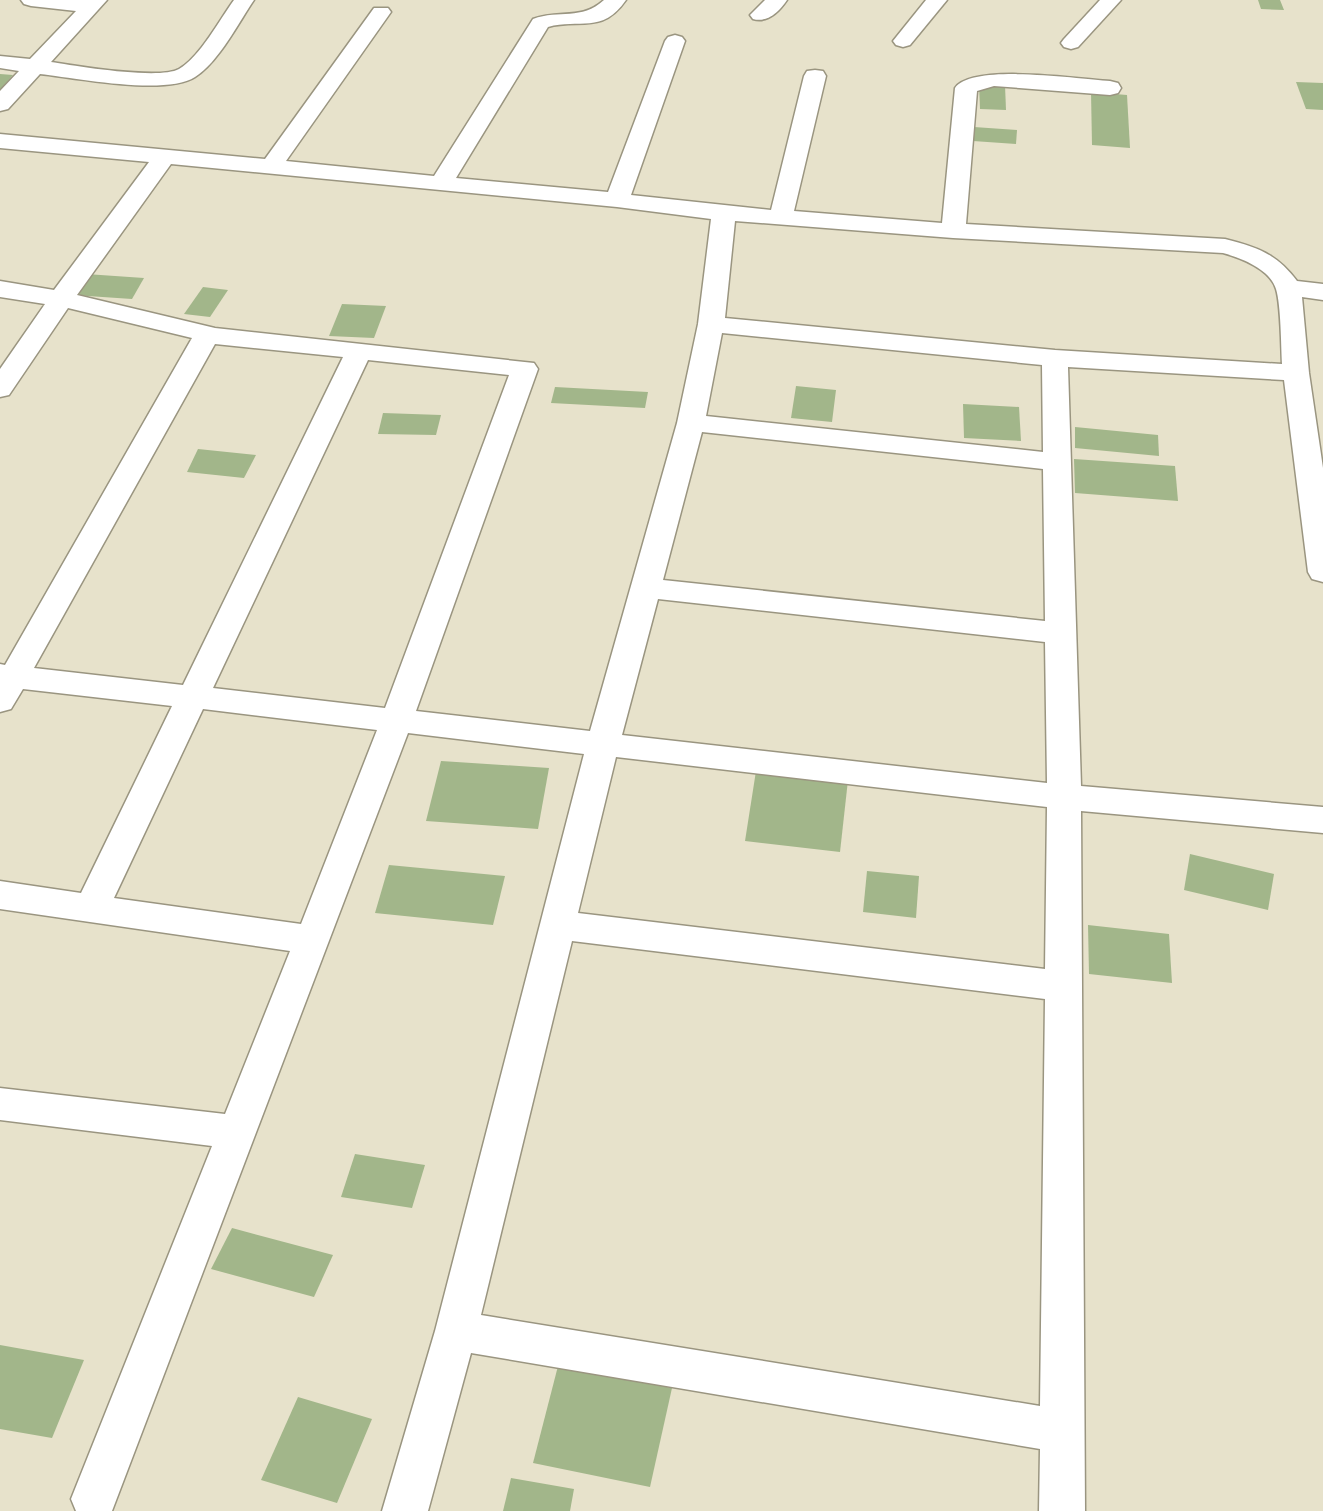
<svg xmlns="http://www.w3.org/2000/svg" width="1323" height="1511" viewBox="0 0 1323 1511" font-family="Merriweather,serif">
  <rect width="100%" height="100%" fill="#e7e2cb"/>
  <g fill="#a2b68a">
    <polygon points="1258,0 1280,0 1284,10 1261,9"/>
    <polygon points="0,74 13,75 0,90"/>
    <polygon points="1296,82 1323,83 1323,110 1306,109"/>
    <polygon points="979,84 1005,85 1006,110 980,109"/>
    <polygon points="1091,92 1127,95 1130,148 1092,145"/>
    <polygon points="974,127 1017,130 1016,144 973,141"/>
    <polygon points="86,274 144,278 132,299 73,295"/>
    <polygon points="203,287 228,290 210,317 184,314"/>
    <polygon points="342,304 386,306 374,338 329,336"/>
    <polygon points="796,386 836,390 832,422 791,418"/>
    <polygon points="555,387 648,392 645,408 551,403"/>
    <polygon points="963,404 1019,407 1021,441 964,438"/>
    <polygon points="383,413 441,415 436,435 378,434"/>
    <polygon points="1075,427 1158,435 1159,456 1075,448"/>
    <polygon points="198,449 256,455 244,478 187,472"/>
    <polygon points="1074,459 1175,466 1178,501 1075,493"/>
    <polygon points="441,761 549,768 538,829 426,821"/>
    <polygon points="756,771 848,780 840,852 745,841"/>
    <polygon points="1190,854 1274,874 1268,910 1184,890"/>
    <polygon points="389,865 505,876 493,925 375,913"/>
    <polygon points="867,871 919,876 916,918 863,912"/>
    <polygon points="1088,925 1169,934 1172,983 1089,974"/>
    <polygon points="355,1154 425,1165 412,1208 341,1197"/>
    <polygon points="232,1228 333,1255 314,1297 211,1269"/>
    <polygon points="0,1345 84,1360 52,1438 0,1429"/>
    <polygon points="558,1366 672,1388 650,1487 533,1463"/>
    <polygon points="298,1397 372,1419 337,1503 261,1480"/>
    <polygon points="511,1478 574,1489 570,1511 503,1511"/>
  </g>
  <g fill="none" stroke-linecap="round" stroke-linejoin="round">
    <defs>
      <g id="minor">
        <path d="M21,0H107L51,62C76,66 159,80 179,69C200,57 220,19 234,0H254C239,22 218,63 195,77C166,96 75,78 40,74L8,109L0,111V91L19,71L0,68V56L30,59L76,11L31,6L24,4Z"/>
        <path d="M604,0H626C602,35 579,18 548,27L456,178L608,192L665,41L668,37L675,35L682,37L685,41L631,195L771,210L804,76L807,71L815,70L823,71L826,76L794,211L942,223L955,88C972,63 1080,79 1110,81L1118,83L1121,88L1118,93L1110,95L994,86L977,91L966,224L1225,239C1257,247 1277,254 1297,281L1323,284V300L1302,297L1309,373L1323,468V582L1312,579L1308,572L1284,380L1068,367L1081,786L1323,807V833L1081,811L1085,1511H1039L1040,1449L471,1353L428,1511H382L435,1331L584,754L408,733L112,1511H76L71,1499L212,1146L0,1120V1088L225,1114L290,951L0,909V881L81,893L172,706L23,689L11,709L0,712V664L5,665L192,338L68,308L9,395L0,397V369L45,304L0,297V281L54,290L149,162L0,148V134L265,159L374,8H388L391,12L286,161L434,176L533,19C560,9 581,21 604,0ZM171,164L617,207L711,219L698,324L677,423L590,731L416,711L538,369L534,363L215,328L77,295ZM735,221L953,238L1223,253C1241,258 1270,269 1276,289C1281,305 1281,346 1282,364L1055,350L725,318ZM722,333L1042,365L1043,452L706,416ZM215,344L343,357L183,685L34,668ZM368,360L509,375L385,708L213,688ZM702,432L1043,469L1045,621L663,580ZM658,599L1045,642L1047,783L622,735ZM203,709L377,730L301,924L114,898ZM616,757L1047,807L1045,969L578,913ZM572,941L1045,999L1040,1406L481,1315Z"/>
        <path d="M765,0H787C779,12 767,23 753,19L750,15Z"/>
        <polygon points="926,0 947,0 910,45 903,47 896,45 893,41"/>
        <polygon points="1100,0 1121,0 1078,47 1071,49 1064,47 1061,43 1064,39"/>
      </g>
    </defs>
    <use href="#minor" stroke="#9a9580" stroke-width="3"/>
    <use href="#minor" fill="#fff" fill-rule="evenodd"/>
  </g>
</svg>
